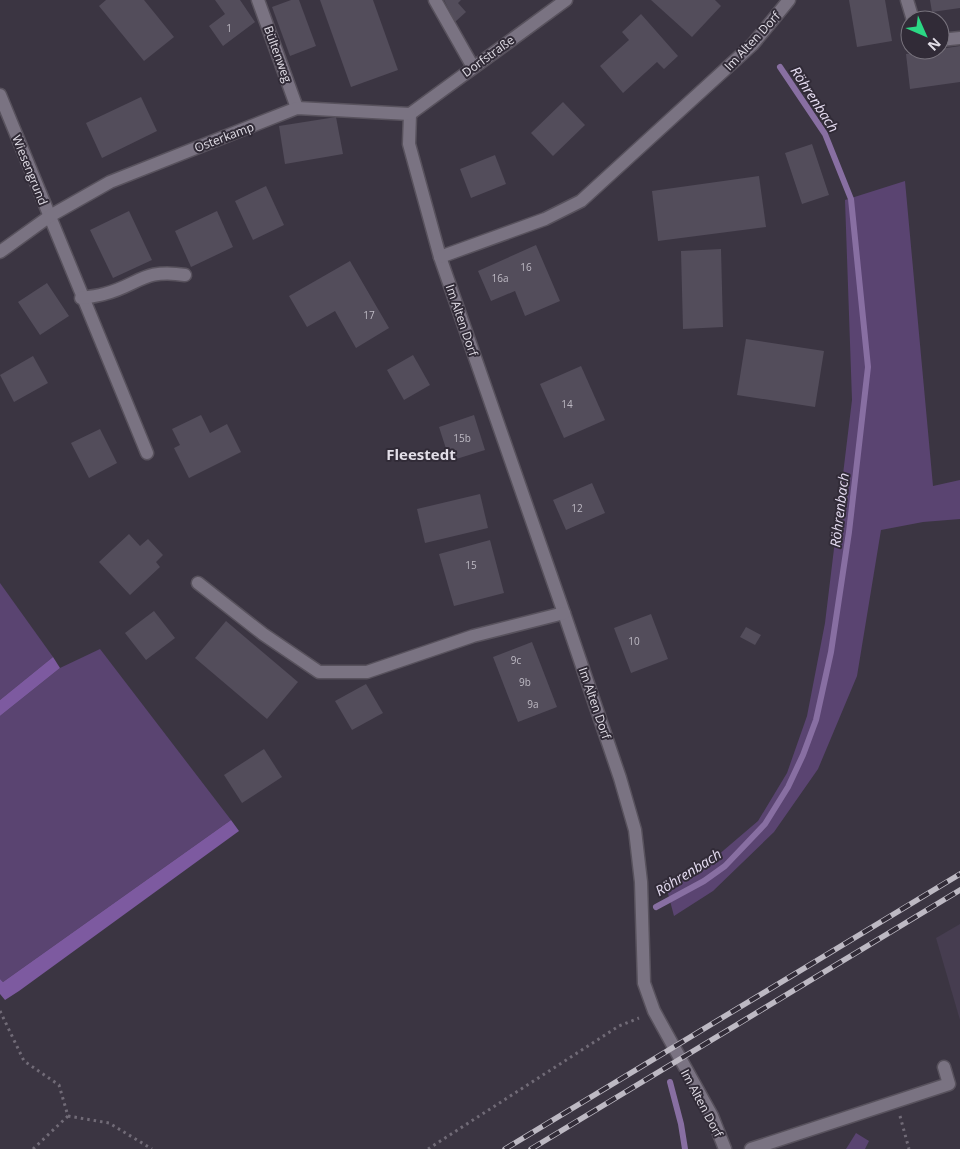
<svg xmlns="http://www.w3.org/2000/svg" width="960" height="1149" viewBox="0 0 960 1149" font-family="'Open Sans',sans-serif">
  <rect width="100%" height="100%" fill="#3b3542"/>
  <polygon fill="#463d50" points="960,924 960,1020 936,938"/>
  <g fill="#5a4471">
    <polygon points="905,181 933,486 960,480 960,519 923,522 881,530 857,676 818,769 774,832 713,891 674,916 665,882 687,873 717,856 758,821 787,773 807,716 825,623 852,400 845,200"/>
    <polygon points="0,583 53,657 0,700"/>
    <polygon points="100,649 231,820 3,982 0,979 0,716 60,668"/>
    <polygon points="856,1133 869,1141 865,1149 846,1149"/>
  </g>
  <g fill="#7d5aa0">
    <polygon points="53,657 60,668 0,716 0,700"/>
    <polygon points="231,820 239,831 19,991 5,1000 0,994 0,979 3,982"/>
  </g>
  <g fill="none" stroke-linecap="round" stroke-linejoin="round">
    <g stroke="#886fa2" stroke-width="6">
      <polyline points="656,907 704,881 725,866 765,824 788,787 803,755 816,720 831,652 849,532 868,367 851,199 825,134 780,67"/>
      <polyline points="670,1082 681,1124 685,1149"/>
    </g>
  </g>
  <g fill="#534d5b">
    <polygon points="106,0 144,0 174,37 144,61 99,6"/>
    <polygon points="215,0 240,0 255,22 223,46 209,26 225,14"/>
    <polygon points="291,0 299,0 316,46 290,56 272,7"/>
    <polygon points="320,0 373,0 398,70 351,87"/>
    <polygon points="444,0 461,0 458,3 466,12 455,22"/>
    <polygon points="651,0 715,0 721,6 692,37"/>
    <polygon points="849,0 885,0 892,41 857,47"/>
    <polygon points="930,0 960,0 960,8 932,12"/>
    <polygon points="641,14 678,56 664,69 657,62 623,93 600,66 629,40 622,32"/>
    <polygon points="960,46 960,82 910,89 906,54"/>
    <polygon points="141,97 157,131 102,158 86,123"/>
    <polygon points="563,102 585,125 553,156 531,133"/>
    <polygon points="336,117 343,154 285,164 279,126"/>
    <polygon points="812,144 829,195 802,204 785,153"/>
    <polygon points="495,155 506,184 471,198 460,169"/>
    <polygon points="759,176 766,227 658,241 652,191"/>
    <polygon points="266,186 284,225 253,240 235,201"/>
    <polygon points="129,211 152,260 113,278 90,230"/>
    <polygon points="217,211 233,247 191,267 175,231"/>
    <polygon points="536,245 560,301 525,316 515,291 491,301 478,271"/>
    <polygon points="721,249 723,327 683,329 681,251"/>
    <polygon points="350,261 389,328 356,348 335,311 307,327 289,296"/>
    <polygon points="47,283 69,316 40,335 18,302"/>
    <polygon points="746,339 824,351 815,407 737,395"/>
    <polygon points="413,355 430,385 404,400 387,370"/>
    <polygon points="33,356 48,383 14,402 0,375"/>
    <polygon points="581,366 605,420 564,438 540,384"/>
    <polygon points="201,415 210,433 227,424 241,452 189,478 174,448 180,445 172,429"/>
    <polygon points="474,415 485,450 450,461 439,427"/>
    <polygon points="100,429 117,463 89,478 71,443"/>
    <polygon points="592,483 605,513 566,530 553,500"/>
    <polygon points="480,494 488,528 425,543 417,509"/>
    <polygon points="129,534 140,546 148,539 163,555 156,562 160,567 130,595 99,562"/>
    <polygon points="490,540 504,593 454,606 439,554"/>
    <polygon points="154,611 175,638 146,660 125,633"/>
    <polygon points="651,614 668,659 631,673 614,628"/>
    <polygon points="226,621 298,682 267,719 195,658"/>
    <polygon points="746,627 761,635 755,645 740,637"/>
    <polygon points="532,642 557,707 518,722 493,657"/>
    <polygon points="366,684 383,713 352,730 335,701"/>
    <polygon points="264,749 282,777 242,803 224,775"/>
  </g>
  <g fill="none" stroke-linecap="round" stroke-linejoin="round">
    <defs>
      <g id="minor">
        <polyline points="258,0 297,108"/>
        <polyline points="435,0 473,67"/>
        <polyline points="907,0 913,20"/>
        <polyline points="940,40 960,38"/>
        <polyline points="0,95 147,453"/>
        <polyline points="410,114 409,144 440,257 564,613 620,778 635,830 641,882 644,983 654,1011 712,1116 725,1149"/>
        <polyline points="410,114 566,0"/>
        <polyline points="0,252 50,216 110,182 297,108 410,114"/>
        <polyline points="440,257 545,219 581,201 753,44 789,0"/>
        <path d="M81,298C89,297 97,296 104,294C139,285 143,268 185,275"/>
        <polyline points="198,583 263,634 319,672 367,672 473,636 564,613"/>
        <polyline points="751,1149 949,1084 944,1067"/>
      </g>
    </defs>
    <use href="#minor" stroke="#58525d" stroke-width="15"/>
    <g stroke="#716b77" stroke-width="3" stroke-dasharray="2.5 4" stroke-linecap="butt">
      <polyline points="0,1011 24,1061 59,1085 68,1116"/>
      <polyline points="68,1116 109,1123 152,1149"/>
      <polyline points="900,1116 909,1149"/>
      <polyline points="33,1149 68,1116"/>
      <polyline points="428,1149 619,1026 639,1018"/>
    </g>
    <use href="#minor" stroke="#7a7382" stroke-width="12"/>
    <defs>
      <g id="rail">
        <polyline points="505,1149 960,874"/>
        <polyline points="531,1149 960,890"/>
      </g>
    </defs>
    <use href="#rail" stroke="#bdb9c3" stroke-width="5.5"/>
    <use href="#rail" stroke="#312b37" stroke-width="4" stroke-dasharray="11" stroke-linecap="butt"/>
  </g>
  <g text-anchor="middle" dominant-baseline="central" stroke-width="4" stroke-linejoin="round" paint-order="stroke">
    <g font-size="10" fill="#bebac4">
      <text x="229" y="28">1</text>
      <text x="526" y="267">16</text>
      <text x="500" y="278">16a</text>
      <text x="369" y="315">17</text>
      <text x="567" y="404">14</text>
      <text x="462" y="438">15b</text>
      <text x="577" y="508">12</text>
      <text x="471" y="565">15</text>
      <text x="634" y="641">10</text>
      <text x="516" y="660">9c</text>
      <text x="525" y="682">9b</text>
      <text x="533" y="704">9a</text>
    </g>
    <g font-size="12" fill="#e2dee7" stroke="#312b37">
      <text transform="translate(752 41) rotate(-47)">Im Alten Dorf</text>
      <text transform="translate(278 54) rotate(70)">Bültenweg</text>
      <text transform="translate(488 56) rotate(-36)">Dorfstraße</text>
      <text transform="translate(224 137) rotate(-21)">Osterkamp</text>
      <text transform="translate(30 170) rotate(68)">Wiesengrund</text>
      <text transform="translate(462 320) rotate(71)">Im Alten Dorf</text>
      <text transform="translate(595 703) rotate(71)">Im Alten Dorf</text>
      <text transform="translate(702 1103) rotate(62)">Im Alten Dorf</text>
    </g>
    <g font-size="14" font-style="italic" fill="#e7def3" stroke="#312b37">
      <text transform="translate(815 99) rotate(57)">Röhrenbach</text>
      <text transform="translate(839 510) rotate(-83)">Röhrenbach</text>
      <text transform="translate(688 872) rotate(-32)">Röhrenbach</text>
    </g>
    <g font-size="15" font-weight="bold" fill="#e2dee7" stroke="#312b37">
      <text x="421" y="454">Fleestedt</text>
    </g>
  </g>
  <g transform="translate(925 35) rotate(135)"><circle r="24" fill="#312b37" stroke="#78737d"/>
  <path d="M0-4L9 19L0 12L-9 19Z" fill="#2bd884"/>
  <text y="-8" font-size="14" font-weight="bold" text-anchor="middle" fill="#e2dee7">N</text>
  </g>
</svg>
